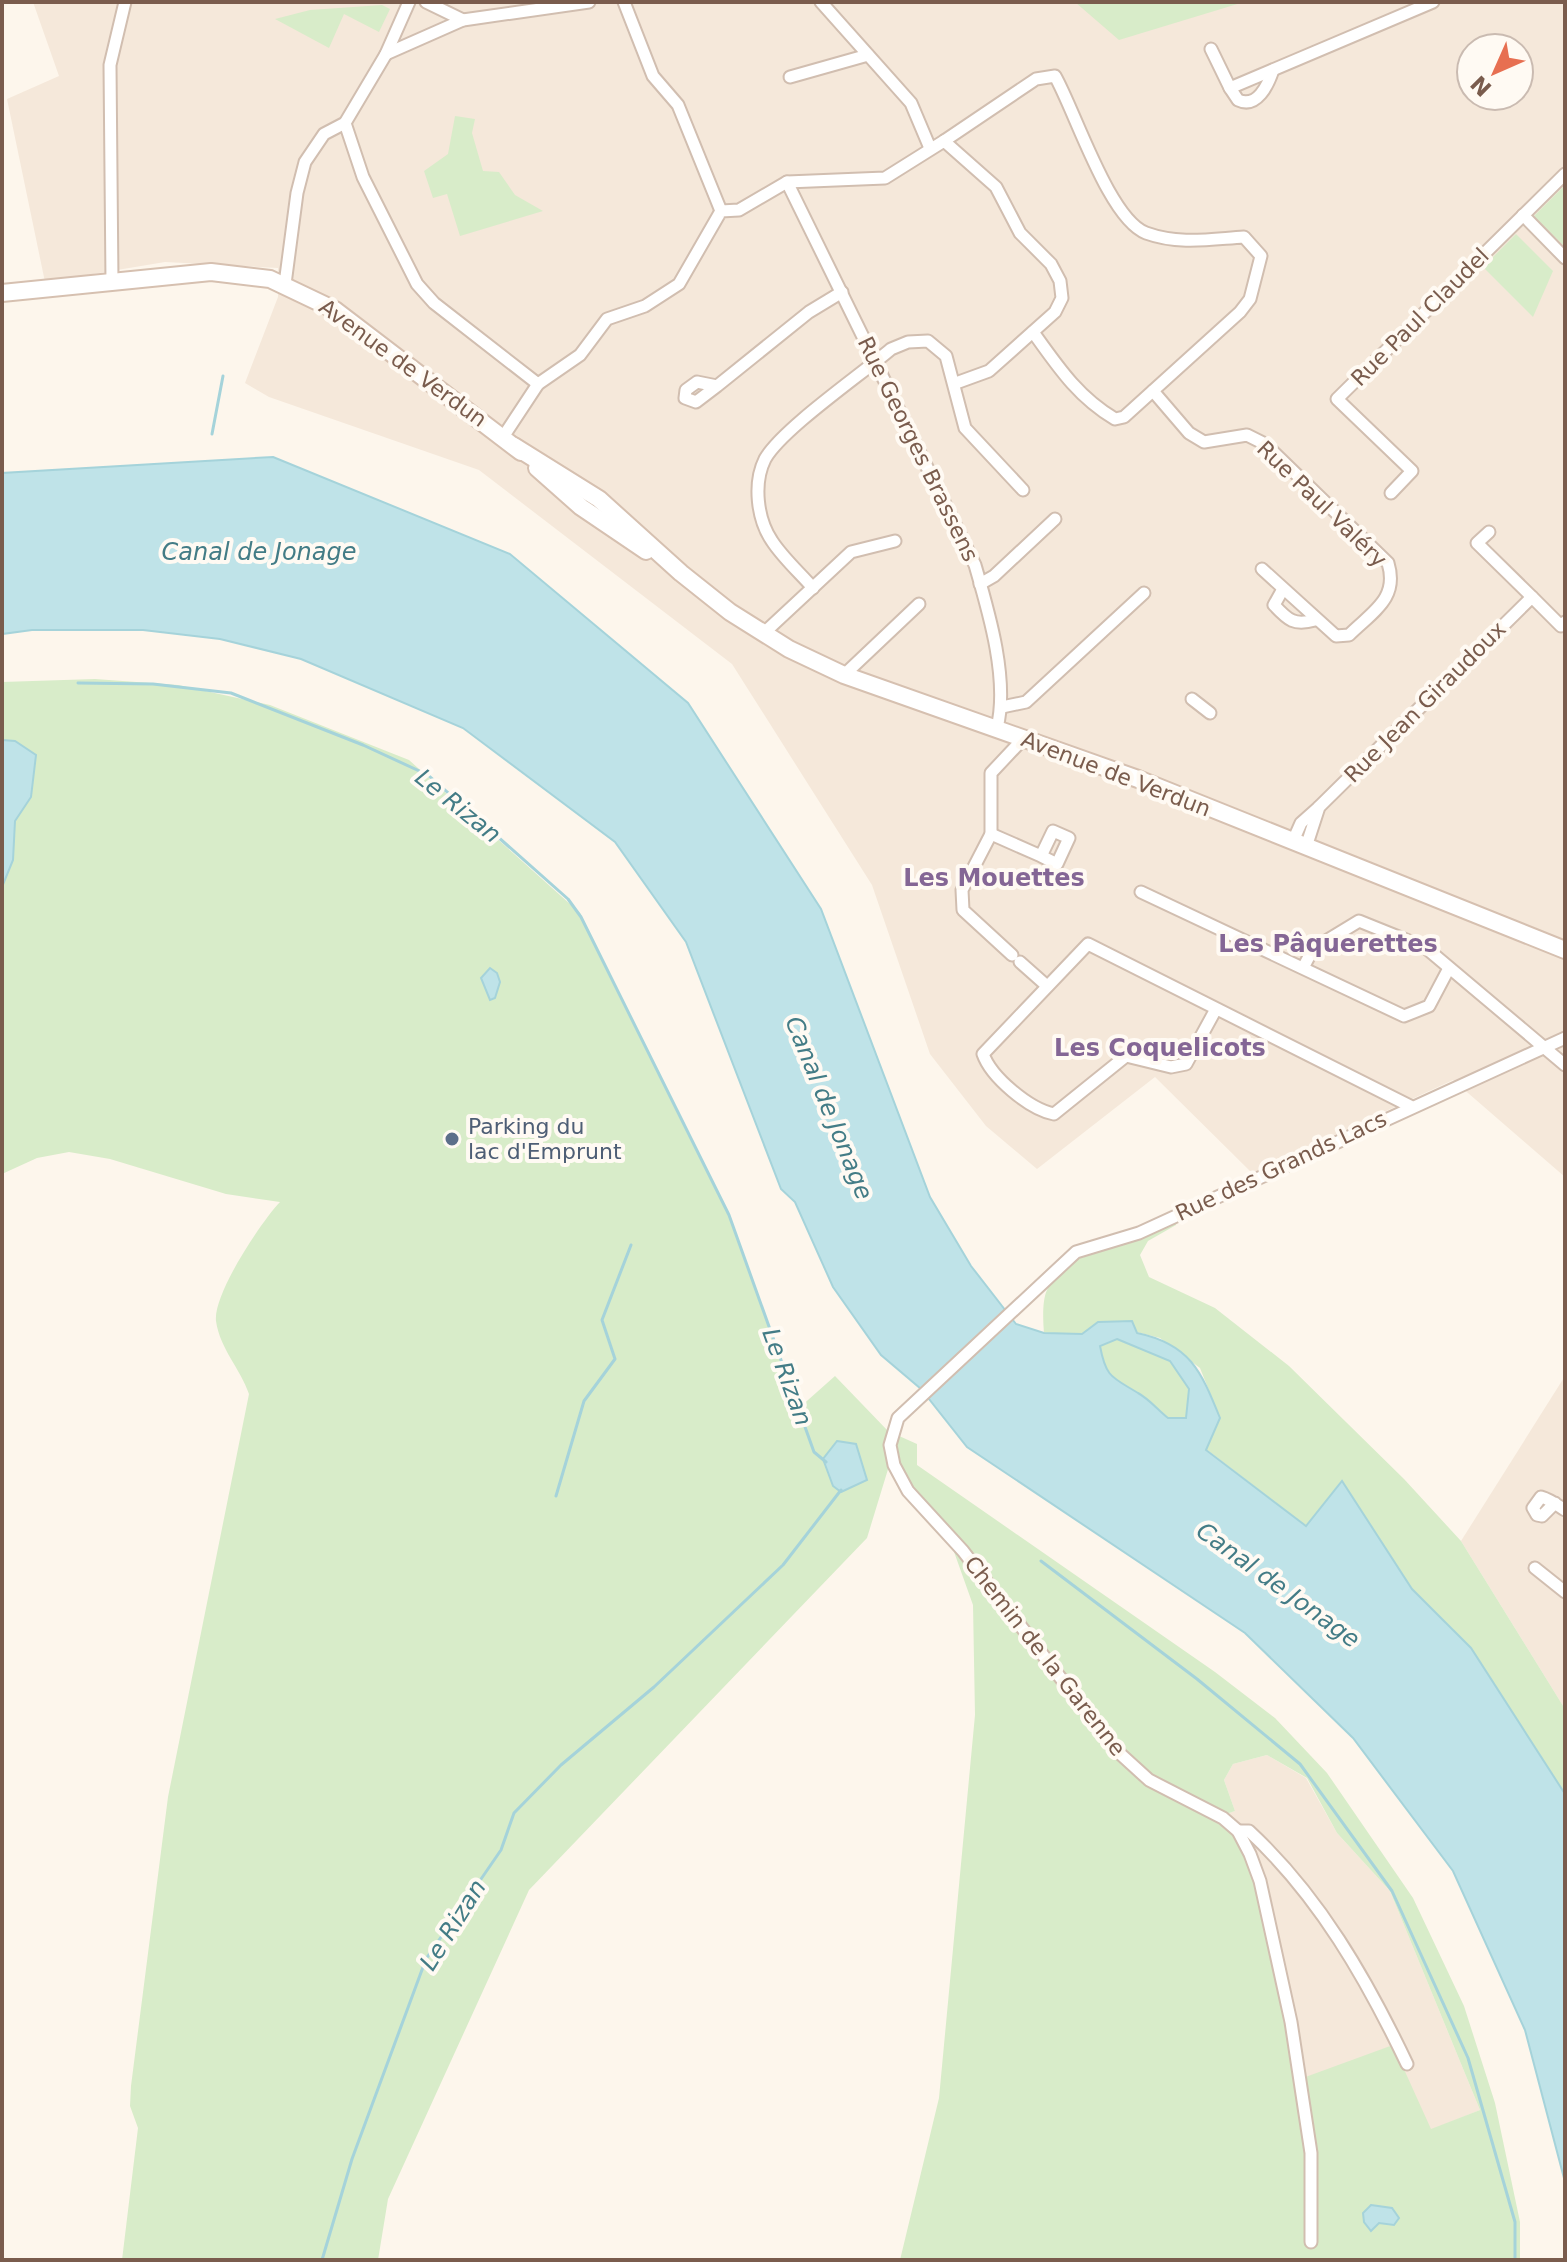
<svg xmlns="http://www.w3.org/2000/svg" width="1567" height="2262" viewBox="0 0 1567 2262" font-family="'DejaVu Sans',sans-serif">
  <rect width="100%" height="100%" fill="#fdf6ec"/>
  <g fill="#f5e8da" fill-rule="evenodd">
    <path d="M33,2H1565V1177L1453,1080L1252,1173L1155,1077L1037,1169L986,1126L930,1054L872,885L732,664L479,470L269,397L245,383L278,297V268L165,262L45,282L7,99L59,76ZM1471,48H1519V96H1471Z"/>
    <polygon points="1565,1376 1565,1709 1461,1541"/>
    <polygon points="1267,1755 1306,1778 1337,1833 1390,1891 1480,2110 1431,2130 1300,2079 1225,1814 1235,1811 1224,1780 1233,1764"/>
  </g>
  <g fill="#d8ecc9" fill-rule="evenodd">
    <polygon points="1075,2 1244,2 1119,40"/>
    <polygon points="382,5 390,9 379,32 344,14 329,48 275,19 310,10"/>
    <polygon points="455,116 475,119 472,133 483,171 499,172 515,195 543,211 460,236 447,194 433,198 424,171 448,154"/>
    <polygon points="1565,185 1565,247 1534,216"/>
    <polygon points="1516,234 1553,271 1533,317 1483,267"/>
    <path d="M95,679L178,685L270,705L409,760L580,913L730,1217L799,1408L835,1376L888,1431L917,1444V1465L1215,1672L1275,1718L1327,1773L1413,1898L1464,2006L1495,2103L1520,2222V2260H900L939,2098L975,1715L973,1605L953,1549L904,1494L889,1466L867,1538L529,1890L388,2199L378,2260H122L138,2128L130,2106L131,2086L168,1797L249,1394C240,1368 220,1349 216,1321C213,1294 261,1222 280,1202L226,1194L110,1159L69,1152L37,1158L2,1174V887L13,860L15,821L31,797L15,741L2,740V682ZM1267,1755L1307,1778L1337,1833L1390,1891L1480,2110L1431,2129L1393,2045L1300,2079L1246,1839L1226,1814L1235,1811L1224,1780L1233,1764Z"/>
    <path d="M1177,1219L1176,1225L1148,1241L1140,1255L1149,1277L1215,1308L1289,1366L1404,1479L1461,1541L1565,1709V1794L1471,1648L1412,1589L1342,1481L1306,1526L1206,1449L1220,1418L1200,1368L1160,1338L1098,1322L1082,1334L1044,1333C1043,1320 1042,1301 1047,1290C1068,1246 1136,1234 1177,1219Z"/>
    <path d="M1117,1339L1170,1361L1189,1389L1186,1419H1168C1159,1410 1149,1399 1138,1393C1112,1377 1106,1378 1100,1345Z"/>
  </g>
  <g fill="#bfe3e8" stroke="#a5d3da" stroke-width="2" fill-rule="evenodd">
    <path d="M273,457L510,554L688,703L821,909L930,1197L971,1266L1016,1324L1044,1333L1082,1334L1098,1322L1132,1321L1137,1333C1190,1344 1201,1371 1220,1418L1206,1450L1306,1526L1342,1481L1412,1589L1471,1648L1565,1794V2182L1525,2030L1453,1871L1353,1738L1245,1633L967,1447L921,1389L881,1355L833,1287L795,1202L781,1189L686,942L615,842L463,728L301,659L220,639L143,630H32L2,634V473ZM1117,1339L1170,1361L1189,1389L1186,1418H1168C1158,1410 1149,1399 1138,1393C1112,1377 1106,1378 1100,1346Z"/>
    <polygon points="2,740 15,741 36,755 31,797 15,821 13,860 2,887"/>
    <polygon points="490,968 497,973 500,982 495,998 490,1000 481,978"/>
    <polygon points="837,1441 856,1444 867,1480 841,1492 833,1486 823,1459"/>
    <polygon points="1371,2205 1392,2208 1399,2218 1394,2225 1379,2223 1371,2231 1364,2222 1363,2213"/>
  </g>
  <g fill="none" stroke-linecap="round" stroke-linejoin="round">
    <g stroke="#a5d3da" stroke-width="3">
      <polyline points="212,434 223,376"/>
      <polyline points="78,683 153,684 231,693 363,745 428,775 568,899 581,917 729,1215 814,1452 826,1462"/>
      <polyline points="556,1496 584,1401 615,1359 602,1320 631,1245"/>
      <polyline points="1041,1561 1197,1679 1300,1764 1392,1891 1468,2058 1515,2222 1515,2260"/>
      <polyline points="322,2260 352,2159 426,1959 501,1850 514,1813 561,1765 654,1687 783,1565 841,1490"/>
    </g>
    <defs>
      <g id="street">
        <polyline points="426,2 463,20"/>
        <polyline points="624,2 653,76 678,105 721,211"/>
        <polyline points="821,2 911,103 930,148"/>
        <polyline points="1211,49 1230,88 1433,2"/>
        <polyline points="386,54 463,20 589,2"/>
        <polyline points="790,77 868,55"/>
        <path d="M1230,88L1238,100C1257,109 1268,85 1273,70"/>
        <polyline points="345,123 363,177 417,284 434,303 538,384"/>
        <path d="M944,141L1036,79L1055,76C1075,111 1109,219 1146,233C1179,245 1211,239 1244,237L1261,256L1250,299L1240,312L1124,417L1115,419C1078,397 1058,367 1033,332"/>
        <path d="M787,182L975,565C989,613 1009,680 997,728"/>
        <polyline points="1523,215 1565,258"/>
        <polyline points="112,282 110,65 125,2"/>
        <polyline points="285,284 297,193 305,162 324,134 345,123 386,54 409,2"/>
        <polyline points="717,386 697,382 686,390 685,398 696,402 717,386 809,312 842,292"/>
        <path d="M1153,391L1189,433L1204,442L1247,435L1265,444L1388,563C1399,599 1372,612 1349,635L1336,636L1262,569"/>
        <polyline points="503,437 538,384 580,355 607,319 645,306 679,284 721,211 739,210 787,182 885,178 944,141 996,187 1020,233 1051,264 1060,281 1062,298 1055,312 989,371 956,383"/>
        <polyline points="1391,493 1412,471 1337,399 1565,174"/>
        <polyline points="1489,532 1477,543 1532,597"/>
        <polyline points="980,584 994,576 1055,519"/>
        <path d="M813,588C800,573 783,558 772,541C757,519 753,483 765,459C782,429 862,374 891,349L908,342L928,341L946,356L965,428L1023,490"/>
        <path d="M1283,589L1274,605C1288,620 1294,626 1315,620"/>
        <polyline points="764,633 851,552 895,541"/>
        <polyline points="844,675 919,604"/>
        <polyline points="1192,699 1210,713"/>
        <polyline points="1002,707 1026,702 1144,593"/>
        <polyline points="991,834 1041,856 1053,831 1069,838 1057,864 1041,856"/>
        <polyline points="1293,841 1301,823 1319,807"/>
        <polyline points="1306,847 1319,807 1532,597 1561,626 1565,622"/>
        <polyline points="1141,892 1404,1016 1429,1006 1448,970"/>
        <polyline points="1012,955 963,910 962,890 991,834 991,773 1023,739"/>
        <polyline points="1020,962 1047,986"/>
        <polyline points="1304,966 1313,949 1359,921 1426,948 1565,1065"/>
        <path d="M1216,1009L1186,1064L1171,1067L1126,1056L1054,1114C1029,1109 991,1077 983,1054L1088,944L1410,1106"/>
        <path d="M1555,1503L1542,1516L1537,1515L1533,1508L1541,1497C1551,1500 1557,1505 1565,1510"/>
        <polyline points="1535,1568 1565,1592"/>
        <path d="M1238,1831H1249C1319,1896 1366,1978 1407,2064"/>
        <polyline points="1311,2242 1311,2153 1291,2022 1260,1881 1250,1854 1238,1831 1223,1818 1149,1780 1116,1750 963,1551 908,1491 894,1465 890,1445 898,1418 1076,1252 1139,1233 1565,1038"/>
      </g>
      <g id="secondary">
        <polyline points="2,293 211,272 270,279 335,310 521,452"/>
        <polyline points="514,446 599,499 681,573 730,612 789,649 844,675 1138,779 1565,950"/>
        <polyline points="537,468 581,507 646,551"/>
      </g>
    </defs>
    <use href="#street" stroke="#d1beb0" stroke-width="15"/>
    <use href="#secondary" stroke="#d6c0b0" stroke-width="20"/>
    <use href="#street" stroke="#fff" stroke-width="11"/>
    <use href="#secondary" stroke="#fff" stroke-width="16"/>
  </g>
  <circle fill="#5c6f8a" stroke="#fffaf3" stroke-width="3" cx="452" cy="1139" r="8"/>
  <g text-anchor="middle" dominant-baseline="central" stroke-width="8" stroke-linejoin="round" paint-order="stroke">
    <g font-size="22" fill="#7a5c4d" stroke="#fffaf3">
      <text transform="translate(1420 317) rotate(-45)">Rue Paul Claudel</text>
      <text transform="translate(403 363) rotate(36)">Avenue de Verdun</text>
      <text transform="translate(918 449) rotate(64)">Rue Georges Brassens</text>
      <text transform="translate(1322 504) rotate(44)">Rue Paul Valéry</text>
      <text transform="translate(1425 702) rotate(-45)">Rue Jean Giraudoux</text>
      <text transform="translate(1116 774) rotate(21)">Avenue de Verdun</text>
      <text transform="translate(1281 1166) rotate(-25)">Rue des Grands Lacs</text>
      <text transform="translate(1045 1656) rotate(52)">Chemin de la Garenne</text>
    </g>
    <g font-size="22" fill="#4e5e75" stroke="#fffaf3" text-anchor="start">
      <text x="468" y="1126">Parking du<tspan x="468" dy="25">lac d'Emprunt</tspan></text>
    </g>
    <g font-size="24" font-style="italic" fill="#437c86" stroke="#fffaf3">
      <text x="259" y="552">Canal de Jonage</text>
      <text transform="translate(458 806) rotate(39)">Le Rizan</text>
      <text transform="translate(829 1108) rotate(68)">Canal de Jonage</text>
      <text transform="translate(787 1377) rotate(70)">Le Rizan</text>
      <text transform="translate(1278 1585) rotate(36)">Canal de Jonage</text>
      <text transform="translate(453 1925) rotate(-58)">Le Rizan</text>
    </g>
    <g font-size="24" font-weight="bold" fill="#846695" stroke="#fffaf3">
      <text x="994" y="878">Les Mouettes</text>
      <text x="1328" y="944">Les Pâquerettes</text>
      <text x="1160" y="1048">Les Coquelicots</text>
    </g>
  </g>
  <rect width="1567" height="2262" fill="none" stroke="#7a5c4d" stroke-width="8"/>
  <g transform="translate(1495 72) rotate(225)"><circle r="38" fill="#fffaf3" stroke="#cabbb1" stroke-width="2"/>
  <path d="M0-6L14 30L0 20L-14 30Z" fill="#e76f51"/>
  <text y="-12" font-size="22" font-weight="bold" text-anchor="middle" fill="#7a5c4d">N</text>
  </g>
</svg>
